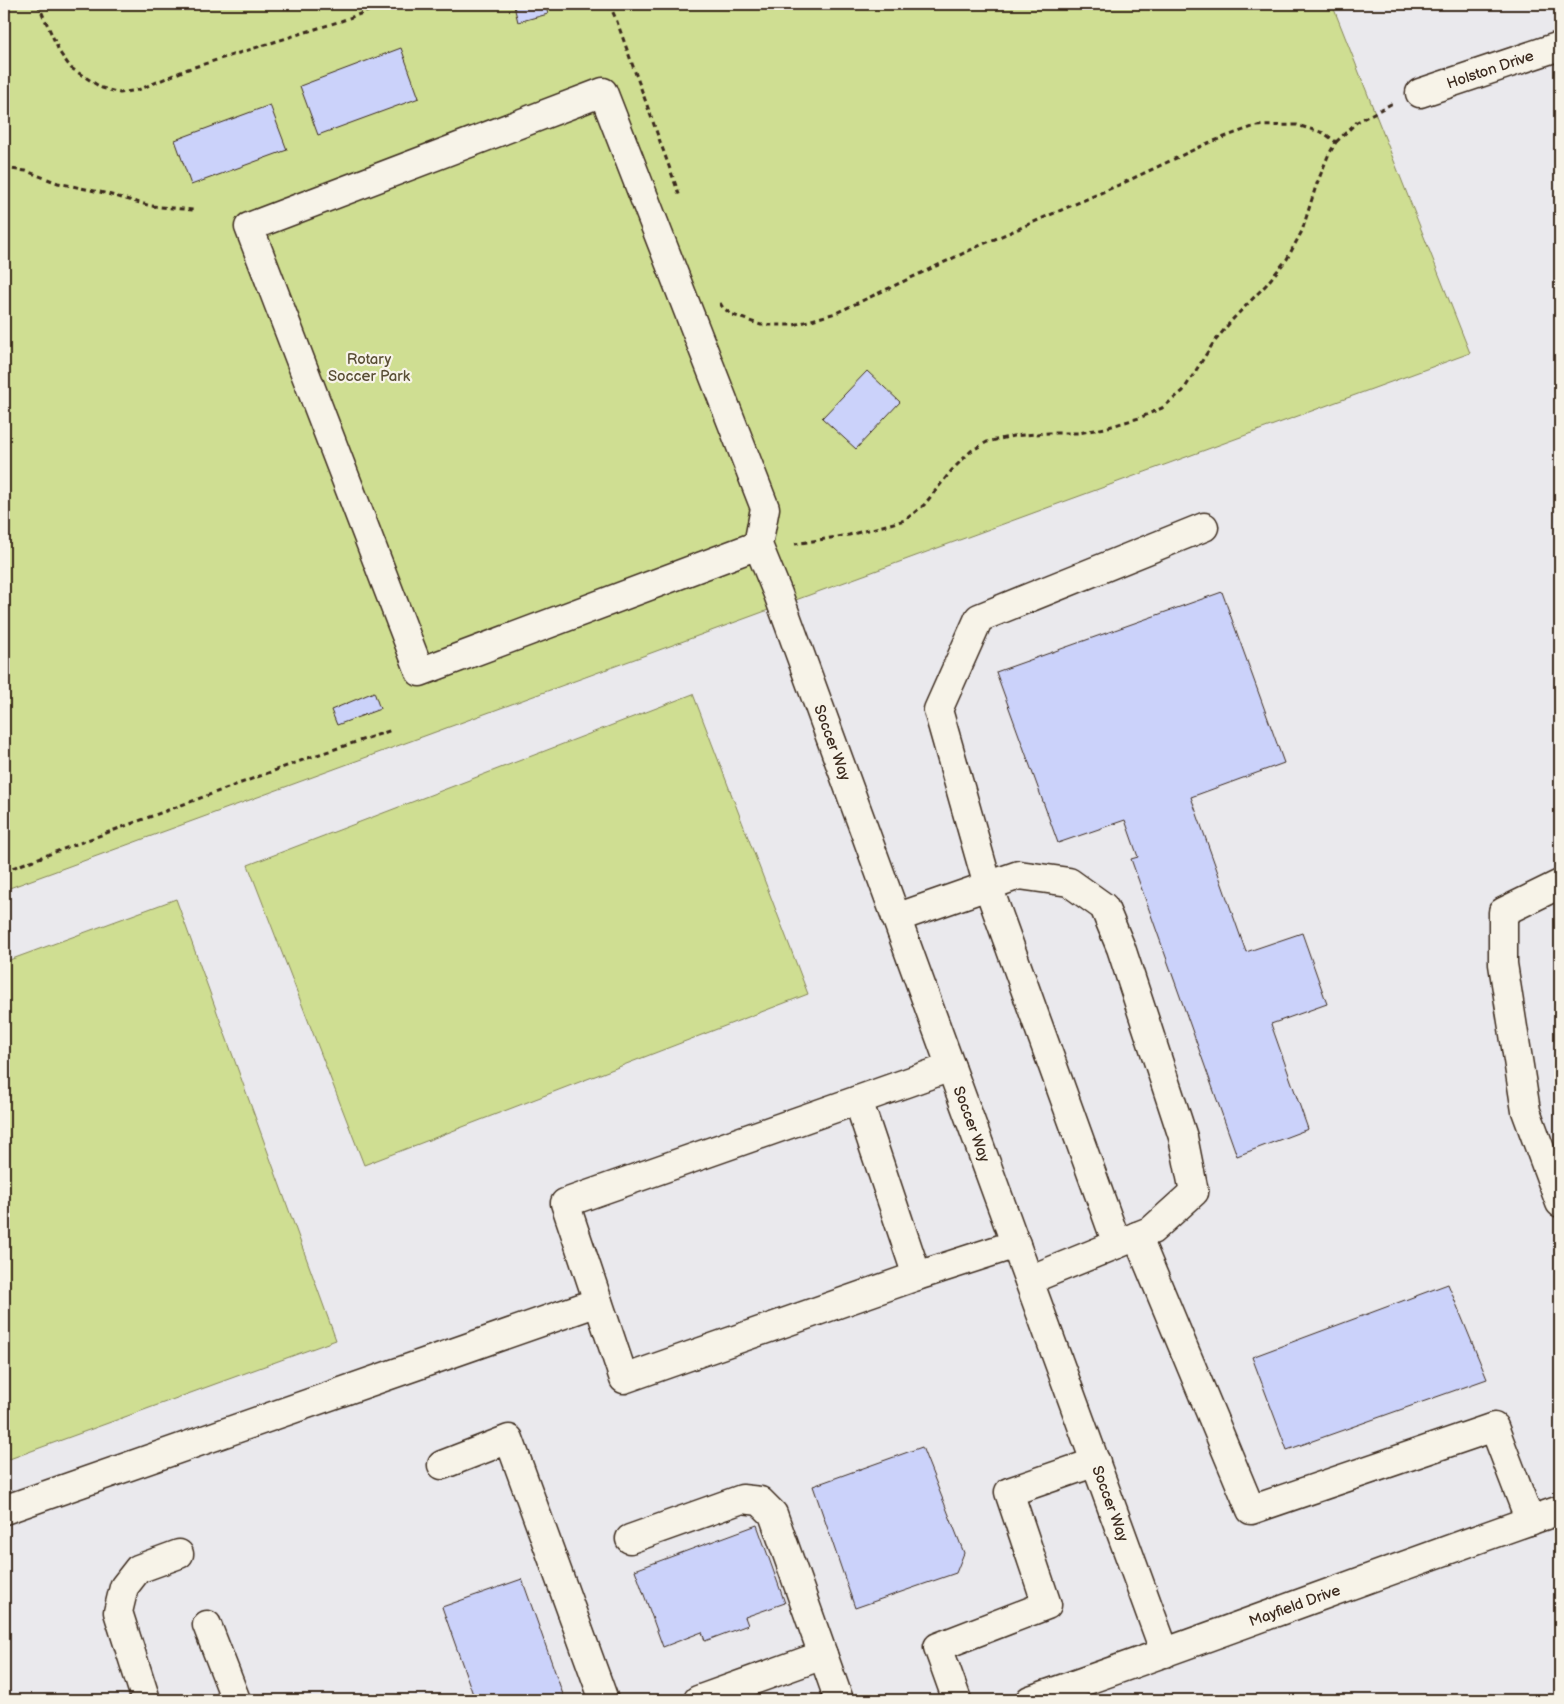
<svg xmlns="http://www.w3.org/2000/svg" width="1564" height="1704" viewBox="0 0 1564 1704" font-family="'Balsamiq Sans',sans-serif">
  <rect width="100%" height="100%" fill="#eae9ed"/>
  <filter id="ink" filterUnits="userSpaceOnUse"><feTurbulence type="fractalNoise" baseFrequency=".02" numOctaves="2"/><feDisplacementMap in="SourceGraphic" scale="10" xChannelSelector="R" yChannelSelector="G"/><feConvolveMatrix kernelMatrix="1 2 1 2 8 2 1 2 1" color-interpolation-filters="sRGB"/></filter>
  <g filter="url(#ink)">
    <g fill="#cfde92" stroke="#858458">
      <polygon points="4,4 1332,4 1470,353 4,890"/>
      <polygon points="693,694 808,994 364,1165 248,865"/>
      <polygon points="176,899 336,1340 4,1461 4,962"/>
    </g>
    <g fill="#cbd2fa" stroke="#3b2a1e">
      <polygon points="524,4 545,4 548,14 518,22 514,6"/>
      <polygon points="401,48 419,98 318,135 300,86"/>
      <polygon points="270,105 287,150 191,185 175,140"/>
      <polygon points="867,371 900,402 856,449 822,418"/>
      <polygon points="1222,592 1284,763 1191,797 1246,952 1302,933 1327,1004 1271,1024 1308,1129 1237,1156 1131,859 1138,857 1125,820 1058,843 996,672"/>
      <polygon points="374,692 380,709 337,725 331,710"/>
      <polygon points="1448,1284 1487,1379 1287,1450 1252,1357"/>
      <polygon points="922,1447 964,1553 956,1573 855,1608 813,1486"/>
      <polygon points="757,1525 785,1603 745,1617 748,1625 705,1641 702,1632 663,1647 635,1570"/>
      <polygon points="522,1579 565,1700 475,1700 442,1607"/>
    </g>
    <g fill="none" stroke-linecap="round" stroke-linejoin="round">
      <defs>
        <g id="minor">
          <path id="s1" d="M1420,93L1560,46"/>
          <path id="s2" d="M758,545L420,672L249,227L603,92L765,508L758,545L778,594L1165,1653"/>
          <polyline points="1560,884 1503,912 1503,964 1526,1111 1560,1203"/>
          <polyline points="896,918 1019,875 1069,882 1104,907 1121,948 1183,1137 1194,1192 1152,1230 1029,1280"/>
          <polyline points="951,1067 858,1100 917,1276 1016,1244"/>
          <polyline points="858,1100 565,1203 624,1379 917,1276"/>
          <polyline points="1137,1236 1251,1510 1494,1427 1530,1521"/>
          <polyline points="1117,1244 988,886 938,710 979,618 1204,527"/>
          <polyline points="442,1465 509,1439 604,1700"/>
          <polyline points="4,1510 598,1302"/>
          <polyline points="630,1539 742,1499 760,1501 773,1514 839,1700"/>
          <polyline points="207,1625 236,1700"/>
          <polyline points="146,1700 118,1612 124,1587 138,1569 179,1554"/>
          <polyline points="698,1700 823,1655"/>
          <polyline points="957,1700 938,1647 1047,1605 1009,1492 1096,1462"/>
          <path id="s3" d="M1030,1700C1207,1639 1383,1572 1560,1510"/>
        </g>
      </defs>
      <use href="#minor" stroke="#3b2a1e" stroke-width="31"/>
      <g stroke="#3b2a1e" stroke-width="3" stroke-dasharray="5 4" stroke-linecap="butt">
        <polyline points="38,4 60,53 71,68 102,88 120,93 138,90 188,69 341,21 387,4"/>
        <polyline points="609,4 616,19 680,197"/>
        <polyline points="1336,142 1357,122 1393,103"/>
        <polyline points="4,168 26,171 58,183 104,193 151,206 193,210"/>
        <polyline points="720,303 723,308 733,315 761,325 794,325 836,313 981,245 1121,184 1208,143 1255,126 1297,125 1324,133 1336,142 1328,156 1316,186 1302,231 1287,259 1266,285 1232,320 1212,345 1183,391 1162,408 1139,418 1105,428 1079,433 1049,433 1013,436 987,442 971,451 952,470 924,505 905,520 849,535 795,544"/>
        <polyline points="4,871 311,757 392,730"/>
      </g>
      <use href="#minor" stroke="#f7f3e8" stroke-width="28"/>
    </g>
  </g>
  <g text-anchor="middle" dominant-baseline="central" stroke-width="4.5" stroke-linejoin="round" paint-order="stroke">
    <g font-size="15" fill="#3b2a1e" stroke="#f7f3e8">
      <text stroke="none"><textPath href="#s1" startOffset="74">Holston Drive</textPath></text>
      <text stroke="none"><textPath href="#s2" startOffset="1912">Soccer Way</textPath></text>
      <text stroke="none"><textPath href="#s2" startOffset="2318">Soccer Way</textPath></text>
      <text stroke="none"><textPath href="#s2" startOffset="2722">Soccer Way</textPath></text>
      <text stroke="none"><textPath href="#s3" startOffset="281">Mayfield Drive</textPath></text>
    </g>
    <g font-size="15" fill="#594e35" stroke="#f7f3e8">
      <text x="369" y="359">Rotary<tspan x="369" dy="17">Soccer Park</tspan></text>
    </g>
  </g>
  <rect width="1564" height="1704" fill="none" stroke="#f7f3e8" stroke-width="20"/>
  <rect x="10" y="10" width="1544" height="1684" fill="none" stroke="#3b2a1e" stroke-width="2" filter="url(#ink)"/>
</svg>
